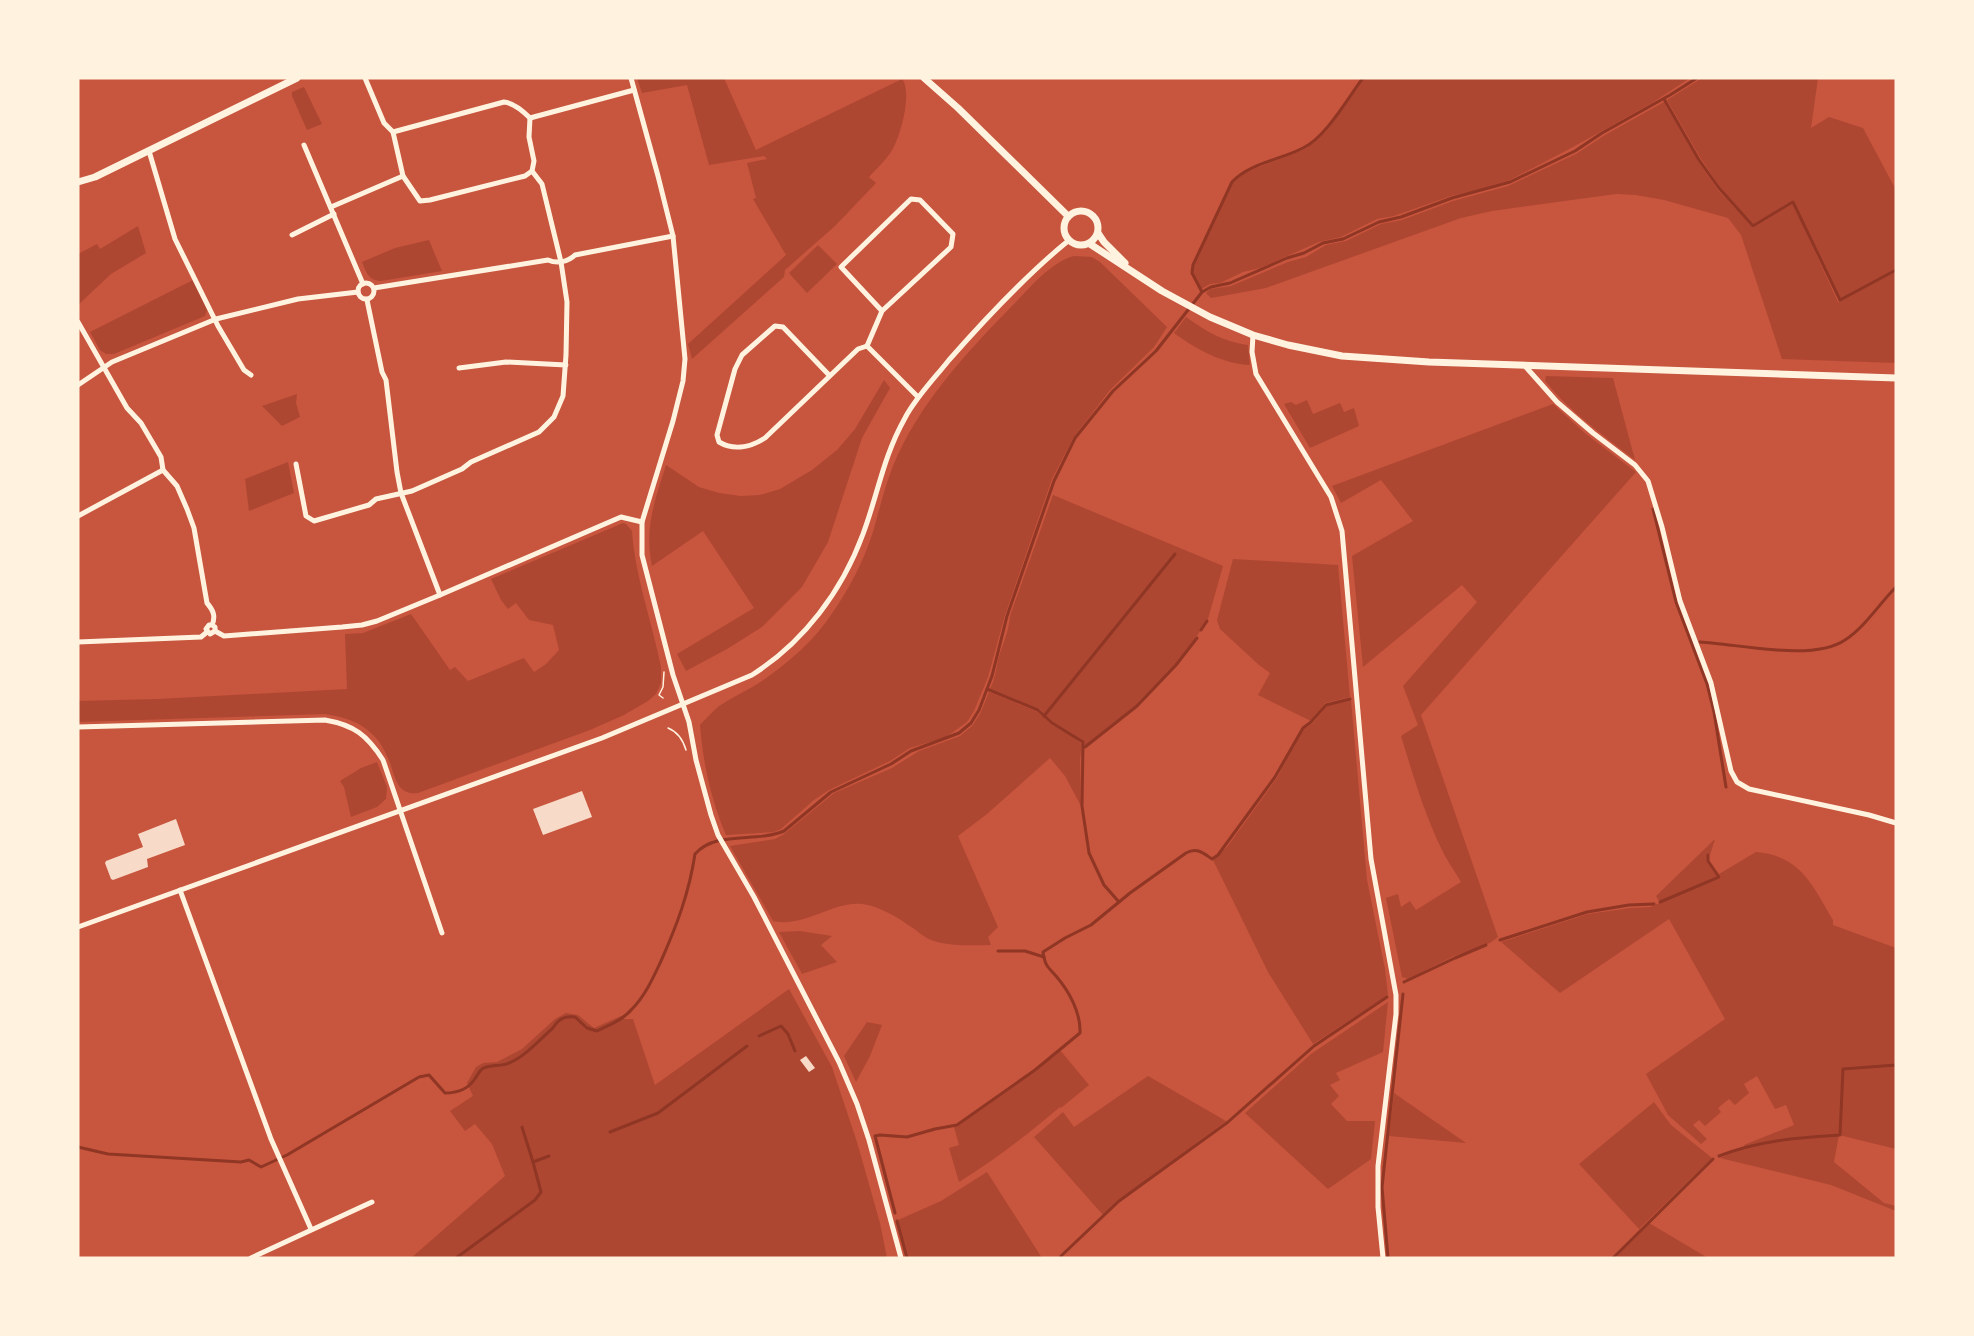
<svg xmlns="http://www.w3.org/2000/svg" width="1974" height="1336" viewBox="0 0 1974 1336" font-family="Jost,sans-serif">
  <rect width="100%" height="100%" fill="#c8553d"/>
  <g fill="#ae4732">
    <path d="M637,78H724L756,150L902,79C913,92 900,139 891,152C885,161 876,169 869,177L876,183L835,226L785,270L784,277L692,359L688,344L786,255L753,199L756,198L747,163L767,159L764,156L709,165L687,85L642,93Z"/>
    <path d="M1365,78H1690L1652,103L1573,147L1510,180L1473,191L1451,196L1394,216L1377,219L1341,237L1319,242L1260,268L1243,272L1220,283L1210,284L1201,289L1193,273L1194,266L1233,183L1244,173L1303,150C1329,133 1346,103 1365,78Z"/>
    <polygon points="1702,78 1818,78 1811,128 1829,117 1863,128 1896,190 1896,363 1782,359 1741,235 1728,218 1664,200 1636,195 1616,194 1492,211 1461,218 1266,288 1211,298 1206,293 1211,289 1231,286 1288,262 1306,257 1326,245 1346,241 1381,224 1402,220 1453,201 1508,186 1576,154 1605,135 1664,102 1698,161 1718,190 1753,228 1793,204 1838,302 1840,301 1794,201 1753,225 1720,187 1701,159 1667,100"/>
    <polygon points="304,87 322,124 307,130 292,96 292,92"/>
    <polygon points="138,226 146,253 111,274 78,305 78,254 97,244 100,249"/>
    <path d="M429,240L442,271L381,281C369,281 366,272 362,262L395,248Z"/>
    <polygon points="818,245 837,264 807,293 789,273"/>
    <path d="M1074,256L1092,257L1100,262L1167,327L1154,347L1110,390L1073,438L1052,479L1005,615L988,677L974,711L967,722L946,737L910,748L890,761L829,790L814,800L781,829L774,832L726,835C711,800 703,763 700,725C706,719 712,712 719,706C733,697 748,690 762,681C789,662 815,640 833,612C849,589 863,562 872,535C879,512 884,488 893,466C918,405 966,353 1011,307C1029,289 1049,263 1074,256Z"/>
    <polygon points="193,280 207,310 205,316 114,354 106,354 100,350 90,332"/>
    <path d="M1186,317C1205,331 1224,342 1248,345L1250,365C1224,364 1200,351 1178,336L1174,333Z"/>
    <path d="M1546,376L1613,378L1635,460C1603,435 1570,412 1545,381Z"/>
    <path d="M884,380L890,388L862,438L828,542L802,587L762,627L727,649L686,671L677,654L754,608L703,531L652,566C644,528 655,500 666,465L699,487L719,493L741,496L760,495L780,489L812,470L837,450L855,429Z"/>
    <polygon points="297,394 296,403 300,417 282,426 262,406"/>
    <polygon points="1307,400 1313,414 1340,403 1344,412 1354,408 1359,426 1310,448 1284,404 1291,402 1296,405"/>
    <path d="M1553,404L1586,434L1636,472L1421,715L1498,937L1490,943L1454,956L1408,979L1402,977L1386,898L1398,894L1401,907L1410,901L1416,910L1461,882C1455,871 1447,861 1442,850C1424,813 1413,775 1401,736L1418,725L1403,686L1477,602L1462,585L1363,667L1352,556L1413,521L1381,480L1341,503L1332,486Z"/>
    <polygon points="288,462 294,493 249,511 245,479"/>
    <path d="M1053,495L1223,566L1208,619L1177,666L1140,704L1085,748L1084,742L1052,722L1040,709L990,689C995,679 996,670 998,660C1002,645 1009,632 1010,616Z"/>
    <path d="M623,523L626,524L632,531C635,576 652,622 661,667V683L656,694L648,701L624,715L590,730L418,793C395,796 395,773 388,758C384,749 379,740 372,734C359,721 343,717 325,714L78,722V701L158,699L347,689L345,634L363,633L411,614L450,670L455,667L468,681L524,658L534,672L546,664L559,650L553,625L529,620L516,603L508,609L501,600L491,579Z"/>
    <polygon points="1233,559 1338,565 1350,697 1325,703 1311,721 1258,695 1270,673 1259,665 1220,629 1217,620"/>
    <path d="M989,692L1038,712L1052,725L1075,738L1082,744L1080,760L1081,806L1065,776L1050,758L987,814L958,836L998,927L988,937L991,945C971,945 950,947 931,940C923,937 916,929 908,925C896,916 878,906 862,904C833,901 804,928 773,921L730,846L775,839L784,834L834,793L892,768L919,751L960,736L972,726L980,714Z"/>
    <polygon points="1351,700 1367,880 1385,969 1388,995 1313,1044 1268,972 1213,860 1227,847 1277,778 1298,737 1304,729 1313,723 1327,706"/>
    <polygon points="377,762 387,787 386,799 377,807 351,817 344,787 340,781 361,768"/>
    <polygon points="1715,839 1710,855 1707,855 1707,862 1717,876 1659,901 1656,896"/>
    <path d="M1756,852C1801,856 1812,885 1833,920V925L1896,948V1149L1839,1135L1834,1162L1884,1203L1896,1206V1211L1831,1185L1720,1158L1745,1147L1744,1145L1794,1125L1786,1105L1775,1109L1757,1076L1744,1084L1749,1093L1735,1105L1729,1099L1718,1108L1721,1112L1705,1126L1699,1120L1693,1125L1707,1139L1701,1144L1668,1115L1646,1074L1725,1019L1669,919L1560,993L1501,942L1588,914L1630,908L1650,907L1721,878L1719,874Z"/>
    <polygon points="800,931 832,936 821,945 837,962 802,974 779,932"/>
    <polygon points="789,989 832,1067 857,1142 880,1223 887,1258 411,1258 505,1176 492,1144 475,1124 465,1131 450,1111 473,1096 467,1083 476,1067 483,1063 497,1062 522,1049 555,1019 566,1013 578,1015 594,1028 621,1016 624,1019 633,1019 655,1085"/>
    <polygon points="1388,1002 1383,1052 1336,1073 1340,1080 1330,1085 1339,1096 1331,1104 1347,1121 1375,1121 1371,1159 1328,1189 1245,1113 1311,1054"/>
    <polygon points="867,1022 882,1025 870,1056 856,1082 844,1056"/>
    <path d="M1060,1050L1089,1085L1061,1108L1060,1107C1028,1134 995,1160 959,1182L949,1148L959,1145L954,1127L958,1126L1036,1070Z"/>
    <polygon points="1148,1076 1226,1121 1122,1198 1103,1215 1034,1137 1063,1112 1074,1127"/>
    <polygon points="1394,1093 1466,1143 1389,1136"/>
    <polygon points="1654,1102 1671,1125 1712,1158 1639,1229 1579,1164"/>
    <polygon points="987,1172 1042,1258 908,1258 898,1220 941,1201"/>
    <polygon points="1649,1223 1708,1258 1615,1258"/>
  </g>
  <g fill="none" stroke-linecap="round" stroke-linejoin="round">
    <g stroke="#8f3625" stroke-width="3">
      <polyline points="1664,99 1699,160 1719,188 1753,226 1793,202 1840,300 1896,270"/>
      <path d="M1202,292L1192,273L1193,265L1232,182C1250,163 1280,160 1303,148C1326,137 1347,99 1363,78"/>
      <polyline points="1653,509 1676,602 1707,684 1714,712 1726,787"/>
      <polyline points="1201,630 1207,621"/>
      <path d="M1700,642C1739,644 1813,662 1845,640C1865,627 1879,604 1896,587"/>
      <polyline points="987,689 1038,710 1052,723 1083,742 1082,806 1089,853 1104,885 1119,902"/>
      <polyline points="1044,716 1175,554"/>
      <polyline points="1085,747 1137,706 1176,665 1197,638"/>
      <polyline points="1660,902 1719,877 1708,861 1708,855"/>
      <polyline points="1500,940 1587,912 1629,905 1654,904"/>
      <polyline points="998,951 1025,951 1044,957"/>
      <polyline points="1404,982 1455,958 1486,945"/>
      <polyline points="759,1036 781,1026 788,1034 795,1051"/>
      <polyline points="522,1127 533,1162"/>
      <polyline points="610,1132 658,1113 747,1046"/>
      <path d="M78,1147L108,1154L241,1162L249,1160L261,1167L287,1155L419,1077L429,1075L445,1093C456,1093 467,1090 474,1080C477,1077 478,1072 482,1069C489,1064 501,1067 509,1063C526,1056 540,1039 553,1028C559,1018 565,1016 575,1017L587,1028L597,1031C609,1025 623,1020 632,1009C645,996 653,978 661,961C677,925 689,893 695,854C716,830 756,843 784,831L831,792L891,764L911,751L959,733L971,723L979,710L992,676L1007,616L1054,481L1075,438L1113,391L1156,351L1202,292L1211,287L1230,283L1287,258L1304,253L1323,243L1343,239L1379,222L1401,217L1452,198L1510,182L1575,151L1602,133L1670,95L1697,78"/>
      <path d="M1719,1156C1760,1140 1796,1138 1840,1135L1843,1069L1896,1065"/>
      <path d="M895,1213L875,1136L880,1135L907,1137L935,1129L957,1125L1035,1070L1080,1033C1081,1013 1069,991 1056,976C1048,967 1045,966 1043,952L1065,938L1091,925L1130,893L1186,853C1197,847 1203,853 1212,859L1218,855L1275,777L1303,728L1311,722L1326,705L1350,699"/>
      <polyline points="897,1221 907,1258"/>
      <polyline points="1061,1256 1119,1201 1228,1122 1314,1046 1387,997"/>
      <polyline points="456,1258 535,1200 541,1192 533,1162 549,1156"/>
      <polyline points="1388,1258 1382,1187 1403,994"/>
      <polyline points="1613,1258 1713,1159"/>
    </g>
  </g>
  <g fill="#f7dbc8">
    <polygon points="582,791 592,817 543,835 533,809"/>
    <polygon points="176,819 185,845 147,859 148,867 113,880 111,879 105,863 106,861 143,847 138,834"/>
    <polygon points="806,1056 815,1068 809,1072 800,1060"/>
  </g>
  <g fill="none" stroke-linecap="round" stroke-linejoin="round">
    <g stroke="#fff3e0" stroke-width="1.5">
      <polyline points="663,698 659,695 663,687 664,672"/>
      <path d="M668,728C678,732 683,740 686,750"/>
    </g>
    <g stroke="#fff3e0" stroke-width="5">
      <polyline points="365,78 384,123 393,132 403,176 420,201 430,200 525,176 532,171 534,161 529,137 530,118"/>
      <polyline points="631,78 658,176 673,236 685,359 683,381 673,421 642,522 642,555 673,675 689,722 696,760 711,815 718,835 754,897 839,1062 857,1104 869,1140 901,1258"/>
      <path d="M393,132L504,102C514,103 523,111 530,118L634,90"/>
      <polyline points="304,145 363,284"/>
      <polyline points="149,151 175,239 218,326 244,370 251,375"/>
      <polyline points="331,207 403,176"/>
      <polyline points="292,235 334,214"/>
      <circle cx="366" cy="291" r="8"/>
      <path d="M374,288L548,260C557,264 568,262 575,255L673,236"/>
      <polyline points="367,300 382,372 386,380 397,472 401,493 440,595"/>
      <path d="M78,322L127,408L141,423L161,457L163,470L177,486L187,509L194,528L207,603C213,610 216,616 212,625L215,627V631L210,634L206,629L209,625H212"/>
      <polyline points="1253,335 1252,352 1256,374 1331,497 1342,531 1371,859 1396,995 1396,1014 1378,1166 1378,1207 1383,1258"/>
      <polyline points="867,346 882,311 951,247 953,234 920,200 911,199 841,267 882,311"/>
      <polyline points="867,346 918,397"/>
      <polyline points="1525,366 1557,402 1593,433 1635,465 1648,481 1662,527 1680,601 1711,683 1731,771 1737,782 1749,789 1869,815 1896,823"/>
      <polyline points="459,368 506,362 566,365"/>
      <path d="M829,375L783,327L775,326L742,355L735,369L717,435L719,442C734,451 751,447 765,438L858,349L867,346"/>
      <polyline points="78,385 112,362 216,319 298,299 358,292"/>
      <polyline points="296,464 306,516 314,521 369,505 376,499 412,491 462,469 471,462 539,432 554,417 563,396 566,355 567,302 561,262 542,184 532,171"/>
      <polyline points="78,516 163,470"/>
      <polyline points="215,631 224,636 342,627 362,625 377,621 440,595 621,517 642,522"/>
      <polyline points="78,642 201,637 207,632"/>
      <path d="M78,727L325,720C354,725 367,735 383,760L442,933"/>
      <polyline points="180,890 271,1139 311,1229"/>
      <path d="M78,927L602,738L752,675C804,642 842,591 863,534C878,494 883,457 905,418C916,397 934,379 949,360C986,318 1025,276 1068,241"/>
      <polyline points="251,1258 372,1202"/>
    </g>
    <g stroke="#fff3e0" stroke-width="7">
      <polyline points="924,78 958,108 1068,216"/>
      <polyline points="78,182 95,177 297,78"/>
      <circle cx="1081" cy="228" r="17"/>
      <polyline points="1098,233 1104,242 1125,263"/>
      <polyline points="1090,244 1162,291 1210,317 1253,335 1288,345 1342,356 1429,362 1896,378"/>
    </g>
  </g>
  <rect width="1974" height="1336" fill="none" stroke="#fff3e0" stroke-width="159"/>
</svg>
